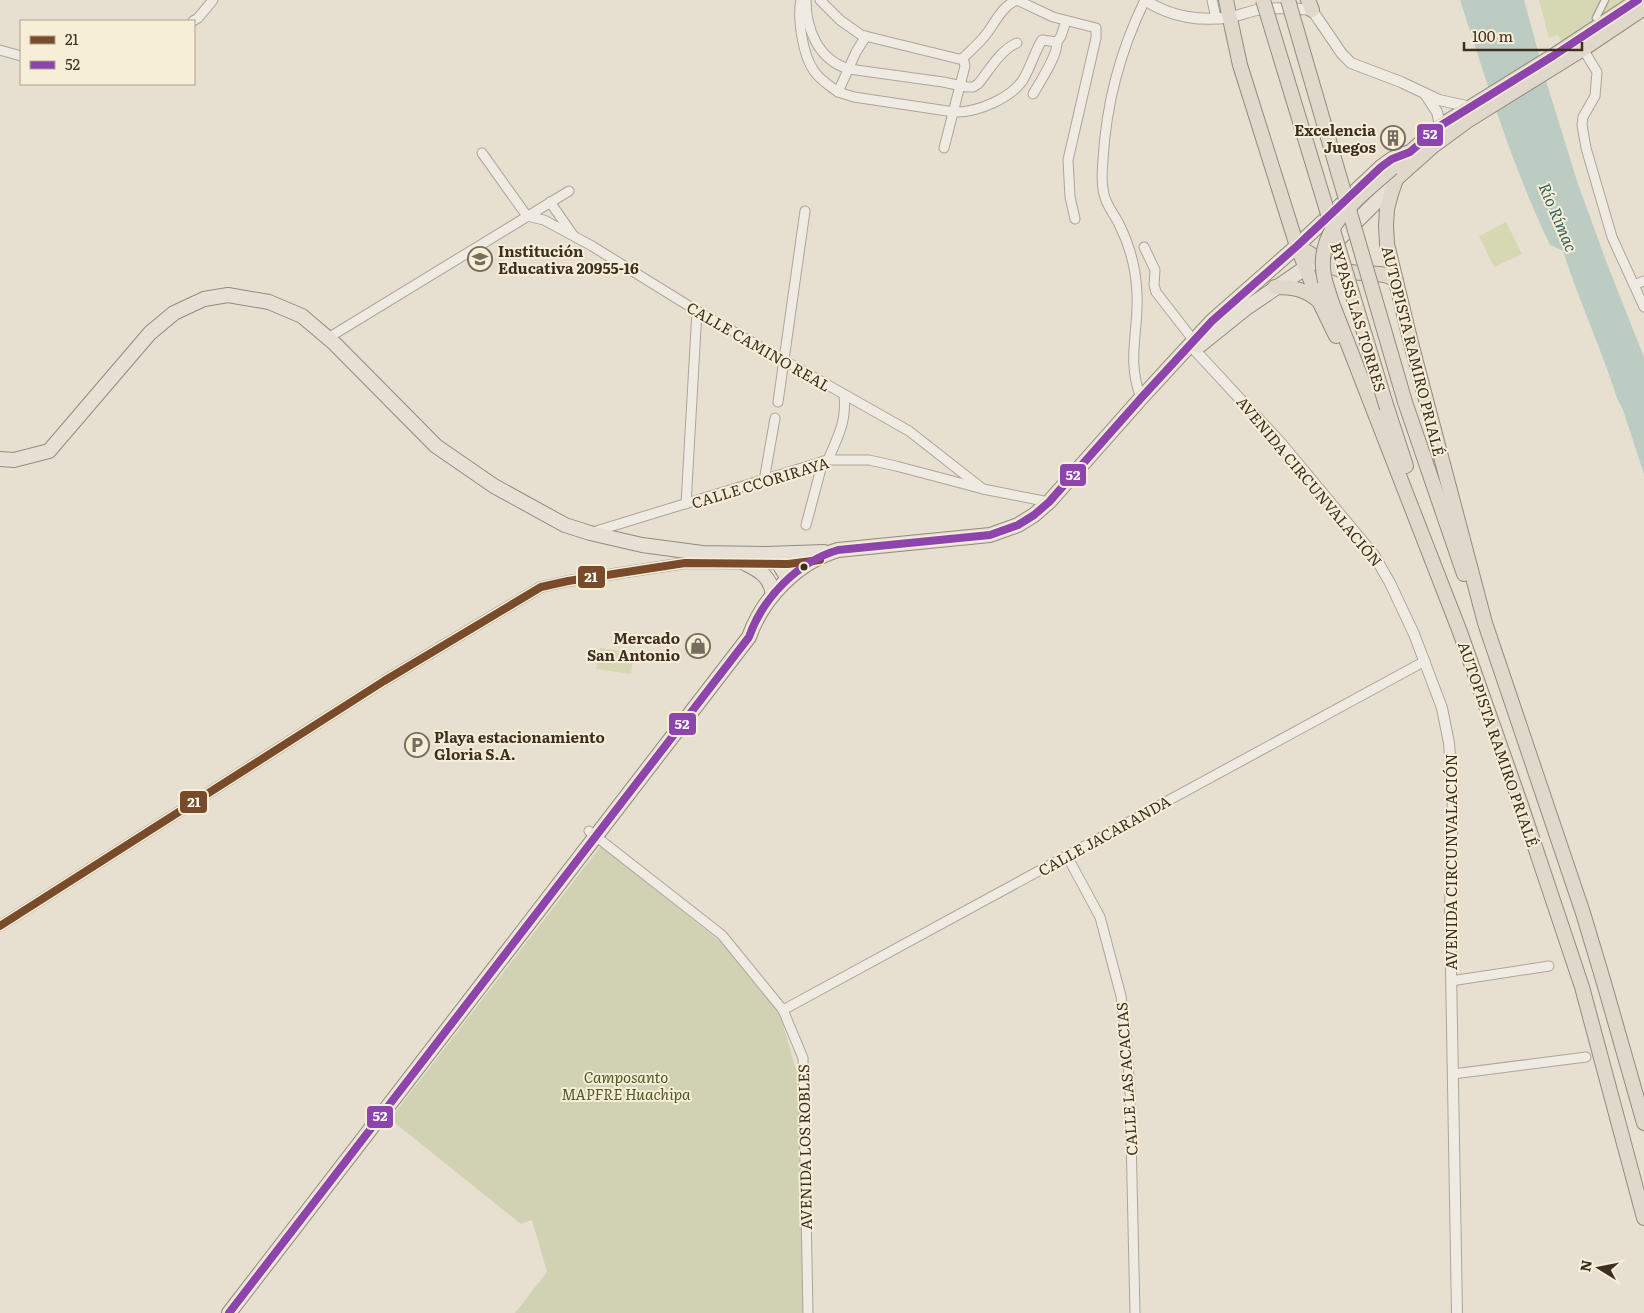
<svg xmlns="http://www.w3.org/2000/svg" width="1644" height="1313" viewBox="0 0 1644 1313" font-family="Literata,serif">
  <rect width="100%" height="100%" fill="#e7e0d1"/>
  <g fill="#d6d7b3">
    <polygon points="1539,0 1624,0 1562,42 1558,35 1549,38"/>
    <polygon points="1506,222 1522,254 1494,267 1479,236"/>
    <polygon points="600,648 634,653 631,674 596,669"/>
  </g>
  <polygon fill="#d1d1b3" points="601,846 721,942 779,1011 799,1080 805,1313 515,1313 547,1272 532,1220 521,1224 390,1119"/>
  <path fill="#bcccc2" d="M1460,0H1524L1547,84L1577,181L1606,261L1644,357V474L1623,410L1617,398C1601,348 1579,301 1563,251L1550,245C1512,166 1487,83 1460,0Z"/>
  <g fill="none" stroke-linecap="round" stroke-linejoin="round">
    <defs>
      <polyline id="pedestrian" points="1596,18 1605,0"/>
      <g id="minor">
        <path d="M801,0C797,18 803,56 814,71C820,80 830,86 838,92L856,52L866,36"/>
        <path d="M806,0C806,29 818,60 849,69L943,82L967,87H973L978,84C989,71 1000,50 1017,43"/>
        <path d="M820,0L840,20L861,35L959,59L963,58C969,52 977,45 983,38C994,26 1001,6 1017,0L1053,17L1096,28V38L1068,160L1070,197L1075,219"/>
        <polyline points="1212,0 1216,18"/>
        <polyline points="193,21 198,18 213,0"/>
        <polyline points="1583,49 1597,72 1595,96 1583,117 1582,125 1586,148 1612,237 1644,307"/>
        <polyline points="0,50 21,56"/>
        <path d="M838,92L854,97L954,112C976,113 1013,98 1024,78C1031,66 1035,51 1042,40L1057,42"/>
        <path d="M1033,94C1040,82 1058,55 1057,42L1061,36L1066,21"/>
        <polyline points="944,148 965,66 963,58"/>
        <polyline points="482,153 527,216 544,220 592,246 697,311 909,431 983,489"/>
        <polyline points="550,202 573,235"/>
        <polyline points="1144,247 1155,270 1154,285 1156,292 1194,341"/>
        <polyline points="1634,285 1644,281"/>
        <polyline points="328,338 569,191"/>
        <path d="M1141,398C1126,360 1139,331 1137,293C1136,269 1130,246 1119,224C1114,214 1106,205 1104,194C1101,183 1102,171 1103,160C1106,105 1121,49 1145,0"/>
        <polyline points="778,402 805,211"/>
        <path d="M828,460C838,436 847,421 844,395"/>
        <polyline points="764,481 775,418"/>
        <polyline points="686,504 697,311"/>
        <polyline points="806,525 823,461"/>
        <polyline points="593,532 828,460 869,460 896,466 983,489 1049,502"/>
        <polyline points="589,831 722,935 783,1010 803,1058 808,1313"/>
        <polyline points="1067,856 1100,917 1121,996 1126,1036 1130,1091 1135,1313"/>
        <polyline points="1451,981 1549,966"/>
        <polyline points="783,1010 1425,661"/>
        <polyline points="1453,1074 1586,1057"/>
      </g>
      <g id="tertiary">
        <path d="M1145,0C1170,17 1202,22 1231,17C1240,15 1248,12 1257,10C1275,7 1293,8 1312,10L1342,54L1351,63L1401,82L1439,100L1471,107"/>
        <polyline points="1425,94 1437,112 1441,130"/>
        <polyline points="1190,345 1281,443 1374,555 1390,583 1414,634 1442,708 1449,743 1453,794 1450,912 1457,1313"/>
        <polyline points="0,926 384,681 541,587 568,581 685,563 788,564 809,561"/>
      </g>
      <g id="primary">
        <polyline points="1199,346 1245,309 1321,257 1382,196 1396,180"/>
        <polyline points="0,459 14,460 49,451 150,333 174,313 204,299 228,295 269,302 302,316 335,344 436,446 494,486 565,525 590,533 642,545 702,553 766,554 824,552"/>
        <polyline points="766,554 779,564 788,579"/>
        <path d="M746,564C761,571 771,578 773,595"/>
        <path d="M229,1313L749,637C763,597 798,562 838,550L990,535L1018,525L1034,515L1049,502L1142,397L1212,321L1297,246L1381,167L1392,159L1407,153"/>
      </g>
      <g id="trunk">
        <polyline points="1226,0 1240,65 1297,246 1320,303 1336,336"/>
        <polyline points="1308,0 1312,10"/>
        <polyline points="1644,8 1583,49 1467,121 1433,146 1396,179 1391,194 1387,209 1386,226 1387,244 1411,343 1485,623 1583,913 1604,983 1644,1123"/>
        <polyline points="1392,168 1440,126 1553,56 1638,0"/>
        <path d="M1297,246C1314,255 1331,270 1350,272C1363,274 1388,271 1396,281"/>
        <polyline points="1325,281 1332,303 1460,632 1521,805 1582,987 1644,1218"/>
        <path d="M1275,287C1293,287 1306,289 1320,302"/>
        <polyline points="1405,402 1464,574"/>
        <polyline points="1387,408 1406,466"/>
      </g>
    </defs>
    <use href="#pedestrian" stroke="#ada599" stroke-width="9"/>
    <use href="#minor" stroke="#ada599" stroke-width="11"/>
    <use href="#tertiary" stroke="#ada599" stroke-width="12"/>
    <use href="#primary" stroke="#928b80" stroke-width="16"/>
    <use href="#trunk" stroke="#928b80" stroke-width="16"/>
    <use href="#pedestrian" stroke="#efebe3" stroke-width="6"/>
    <use href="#minor" stroke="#efebe3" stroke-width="9"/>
    <use href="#tertiary" stroke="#efebe3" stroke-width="10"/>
    <use href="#primary" stroke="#e6e1d4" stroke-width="14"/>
    <use href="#trunk" stroke="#e0d9cb" stroke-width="14"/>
    <defs>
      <g id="trunk-bridge">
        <polyline points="1263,0 1387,408"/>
        <polyline points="1288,0 1405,402"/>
        <path d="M1325,281C1312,229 1358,199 1392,168"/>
      </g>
    </defs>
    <use href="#trunk-bridge" stroke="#928b80" stroke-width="16" stroke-linecap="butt"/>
    <use href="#trunk-bridge" stroke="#e0d9cb" stroke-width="14"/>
    <defs>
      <polyline id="bus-1" points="0,926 384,681 541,587 568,581 685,563 788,564 820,560"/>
      <path id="bus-2" d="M229,1313L749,637C763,597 798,562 838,550L990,535L1018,525L1034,515L1049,502L1142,397L1212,321L1297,246L1381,167L1392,159L1410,152L1440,126L1553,56L1638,0"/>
    </defs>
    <use href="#bus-1" stroke="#f7eed8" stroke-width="11"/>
    <use href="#bus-2" stroke="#f7eed8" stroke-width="11"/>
    <use href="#bus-1" stroke="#7a4b2a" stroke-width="8"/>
    <use href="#bus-2" stroke="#8e44ad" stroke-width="8"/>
  </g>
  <defs>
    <symbol id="building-ring" viewBox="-11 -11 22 22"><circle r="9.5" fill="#f7eed8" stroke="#786c5e" stroke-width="1.5"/><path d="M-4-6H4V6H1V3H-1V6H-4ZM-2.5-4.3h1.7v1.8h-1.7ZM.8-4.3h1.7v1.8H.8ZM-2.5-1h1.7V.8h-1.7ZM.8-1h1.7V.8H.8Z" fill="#786c5e"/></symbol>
    <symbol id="school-ring" viewBox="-11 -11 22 22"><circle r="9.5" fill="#f7eed8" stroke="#786c5e" stroke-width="1.5"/><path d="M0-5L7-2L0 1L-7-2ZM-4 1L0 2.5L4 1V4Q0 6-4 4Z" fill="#786c5e"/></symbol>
    <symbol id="shop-ring" viewBox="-11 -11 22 22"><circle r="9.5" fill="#f7eed8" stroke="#786c5e" stroke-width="1.5"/><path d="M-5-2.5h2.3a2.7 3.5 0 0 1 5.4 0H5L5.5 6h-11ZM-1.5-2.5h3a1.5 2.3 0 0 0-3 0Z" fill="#786c5e"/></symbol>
    <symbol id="parking-ring" viewBox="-11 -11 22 22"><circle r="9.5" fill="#f7eed8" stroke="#786c5e" stroke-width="1.5"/><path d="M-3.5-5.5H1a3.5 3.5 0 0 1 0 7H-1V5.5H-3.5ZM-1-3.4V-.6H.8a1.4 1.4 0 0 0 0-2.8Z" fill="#786c5e"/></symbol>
  </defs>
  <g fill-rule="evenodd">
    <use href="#building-ring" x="1379" y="124" width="28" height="28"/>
    <use href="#school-ring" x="466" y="245" width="28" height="28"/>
    <use href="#shop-ring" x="684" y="632" width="28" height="28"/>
    <use href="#parking-ring" x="403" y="731" width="28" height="28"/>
  </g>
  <circle fill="#3d2e20" stroke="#f7eed8" stroke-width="2" cx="804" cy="567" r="4.5"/>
  <g text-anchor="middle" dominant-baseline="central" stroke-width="4" stroke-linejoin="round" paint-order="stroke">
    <g font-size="15" font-weight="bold" fill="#3d2e20" stroke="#f7eed8" text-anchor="end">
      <text x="1376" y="129">Excelencia<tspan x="1376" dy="17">Juegos</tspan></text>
      <text x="498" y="250" text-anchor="start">Institución<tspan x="498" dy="17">Educativa 20955-16</tspan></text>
      <text x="680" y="637">Mercado<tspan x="680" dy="17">San Antonio</tspan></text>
      <text x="434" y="736" text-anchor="start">Playa estacionamiento<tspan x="434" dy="17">Gloria S.A.</tspan></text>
    </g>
    <g font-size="15" fill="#3d2e20" stroke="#f7eed8">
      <text transform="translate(1359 317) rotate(73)">BYPASS LAS TORRES</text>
      <text transform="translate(759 346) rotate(30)">CALLE CAMINO REAL</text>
      <text transform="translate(1414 351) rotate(76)">AUTOPISTA RAMIRO PRIALÉ</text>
      <text transform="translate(1310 481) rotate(50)">AVENIDA CIRCUNVALACIÓN</text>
      <text transform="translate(760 482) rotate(-17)">CALLE CCORIRAYA</text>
      <text transform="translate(1499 744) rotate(71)">AUTOPISTA RAMIRO PRIALÉ</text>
      <text transform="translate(1104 835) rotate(-29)">CALLE JACARANDA</text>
      <text transform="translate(1450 862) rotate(-90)">AVENIDA CIRCUNVALACIÓN</text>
      <text transform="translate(1126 1079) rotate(-94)">CALLE LAS ACACIAS</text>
      <text transform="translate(804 1147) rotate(-91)">AVENIDA LOS ROBLES</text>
    </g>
    <g font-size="15" font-style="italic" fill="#4d5a26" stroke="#f7eed8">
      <text x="626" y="1076">Camposanto<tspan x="626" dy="17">MAPFRE Huachipa</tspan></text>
    </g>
    <g font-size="16" font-style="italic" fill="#2f5d5a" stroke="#f7eed8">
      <text transform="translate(1559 217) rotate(67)">Río Rímac</text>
    </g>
  </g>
  <g stroke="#f7eed8" stroke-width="2">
    <rect x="1416" y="123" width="28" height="24" rx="5" fill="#8e44ad"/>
    <rect x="1059" y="463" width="28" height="24" rx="5" fill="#8e44ad"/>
    <rect x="577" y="565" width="29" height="24" rx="5" fill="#7a4b2a"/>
    <rect x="668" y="712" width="29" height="24" rx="5" fill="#8e44ad"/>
    <rect x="179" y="790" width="29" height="24" rx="5" fill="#7a4b2a"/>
    <rect x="366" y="1105" width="28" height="24" rx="5" fill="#8e44ad"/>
  </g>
  <g font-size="14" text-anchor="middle" font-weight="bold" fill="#fff">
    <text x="1430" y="139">52</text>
    <text x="1073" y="480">52</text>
    <text x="591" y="582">21</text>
    <text x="682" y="729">52</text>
    <text x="194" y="807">21</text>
    <text x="380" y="1121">52</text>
  </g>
  <rect x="20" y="20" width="175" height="65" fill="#f7eed8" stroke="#ada18e"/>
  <rect x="30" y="36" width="25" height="8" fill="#7a4b2a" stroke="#ada18e"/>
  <text x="65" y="45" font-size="15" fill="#3d2e20">21</text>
  <rect x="30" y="61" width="25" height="8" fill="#8e44ad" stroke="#ada18e"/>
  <text x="65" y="70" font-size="15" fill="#3d2e20">52</text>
  <g transform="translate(1599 1268) rotate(280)" stroke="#f7eed8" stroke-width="4" paint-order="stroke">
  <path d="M0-4L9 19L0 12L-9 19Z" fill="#3d2e20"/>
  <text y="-8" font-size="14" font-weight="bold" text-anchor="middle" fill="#3d2e20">N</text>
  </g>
  <path d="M1464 42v8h118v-8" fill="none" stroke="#3d2e20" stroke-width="2.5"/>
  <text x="1472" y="42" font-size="15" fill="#3d2e20" stroke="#f7eed8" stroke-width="4" paint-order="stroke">100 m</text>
</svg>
